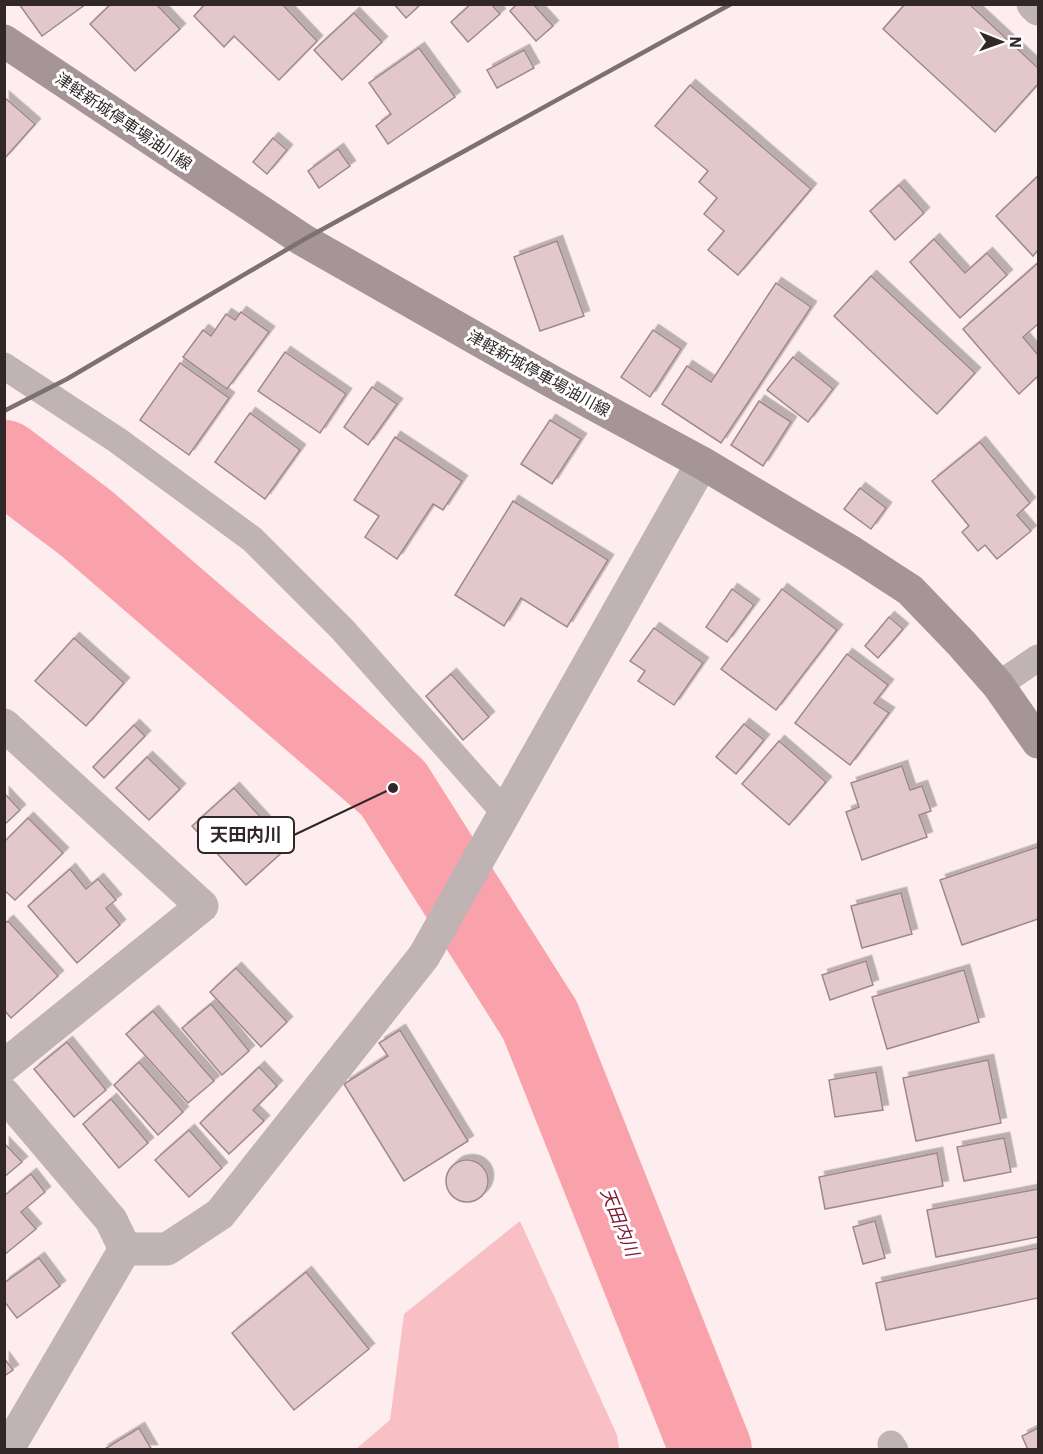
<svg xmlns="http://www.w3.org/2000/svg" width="1043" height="1454" viewBox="0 0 1043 1454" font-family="'IBM Plex Sans','Noto Sans JP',sans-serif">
  <defs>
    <filter id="shadow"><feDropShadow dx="5.5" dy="-5.5" stdDeviation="0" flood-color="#0004"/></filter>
  </defs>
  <rect width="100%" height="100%" fill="#fdedee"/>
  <polygon fill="#f8bfc4" points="520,1221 617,1435 619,1449 356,1449 390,1420 404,1314"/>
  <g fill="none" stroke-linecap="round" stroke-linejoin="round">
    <polyline stroke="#faa2ab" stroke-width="82" points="4,461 86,523 393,788 540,1020 711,1450"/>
  </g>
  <g fill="#e2c8ca" stroke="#a0888a" stroke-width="1.5" filter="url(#shadow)">
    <polygon points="19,4 86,4 42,36"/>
    <polygon points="111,4 156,4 180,29 135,71 90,24"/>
    <polygon points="205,4 282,4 317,41 279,80 234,36 224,47 194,16"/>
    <polygon points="394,4 421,4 406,18"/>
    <polygon points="471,4 491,4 500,14 468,42 451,22"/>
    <polygon points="517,4 533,4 553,26 536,41 510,11"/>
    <polygon points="905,4 969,4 1038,68 1038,84 995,132 883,29"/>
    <polygon points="354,13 382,42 342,80 314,50"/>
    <polygon points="419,48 455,97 388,144 376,126 391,114 369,83"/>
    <polygon points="524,50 534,68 497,88 487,70"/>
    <polygon points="690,85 811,189 738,275 708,250 724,231 704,214 717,198 699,182 708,171 655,126"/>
    <polygon points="4,97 35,124 4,159"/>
    <polygon points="273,138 287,150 267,174 253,162"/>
    <polygon points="338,149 350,166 319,188 308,171"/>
    <polygon points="1038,176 1038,250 1033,256 996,216"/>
    <polygon points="899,185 924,213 895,240 870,211"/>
    <polygon points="934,239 965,273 987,253 1007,275 960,318 910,262"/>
    <polygon points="557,241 584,316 540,331 514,257"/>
    <polygon points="1038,263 1038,324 1023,337 1038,355 1038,376 1019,394 963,329"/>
    <polygon points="871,276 975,373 937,414 834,316"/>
    <polygon points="776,283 811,307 721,443 662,404 687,366 711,382"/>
    <polygon points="241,312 269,332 227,389 183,357 203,330 211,336 226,314 235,320"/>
    <polygon points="653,330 681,349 650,397 621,377"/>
    <polygon points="285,352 346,394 320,433 258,391"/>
    <polygon points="793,357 833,389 808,422 767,390"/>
    <polygon points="180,363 229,398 189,455 140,420"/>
    <polygon points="372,387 397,404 368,445 344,427"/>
    <polygon points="759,401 791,422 763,466 731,445"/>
    <polygon points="250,413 300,450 265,499 215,462"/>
    <polygon points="550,420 581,439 552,484 521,464"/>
    <polygon points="395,437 462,481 443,510 433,504 397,559 365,537 379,516 354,500"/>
    <polygon points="980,442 1030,503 1017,515 1031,531 997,559 985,545 978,551 962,532 969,526 932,481"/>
    <polygon points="860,488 886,508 871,529 844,509"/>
    <polygon points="513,501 608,560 567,627 521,598 504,626 455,595"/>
    <polygon points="732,589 754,605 727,642 706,627"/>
    <polygon points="782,589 837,630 776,710 721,669"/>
    <polygon points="889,617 903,629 878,658 865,646"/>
    <polygon points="654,628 703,663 674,705 638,681 645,671 630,661"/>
    <polygon points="74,638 124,683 86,726 35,681"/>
    <polygon points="847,654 888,685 874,703 889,713 850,765 795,723"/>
    <polygon points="451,674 489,717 463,740 426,696"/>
    <polygon points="744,724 764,740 736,774 716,757"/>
    <polygon points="134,725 145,736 104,778 93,767"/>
    <polygon points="779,741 826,782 789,825 742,784"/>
    <polygon points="147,757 180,789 149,820 116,788"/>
    <polygon points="902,766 910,790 922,786 931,811 919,815 927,837 862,860 846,812 859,807 851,783"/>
    <polygon points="234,788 288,847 246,885 192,826"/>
    <polygon points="4,793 20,810 4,825"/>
    <polygon points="28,818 63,853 15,900 4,890 4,842"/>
    <polygon points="1038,847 1038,919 962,945 940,880"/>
    <polygon points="70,869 86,889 98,879 116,900 106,908 120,925 77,963 28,906"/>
    <polygon points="901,893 912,934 862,948 851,906"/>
    <polygon points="8,921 58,976 11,1018 4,1010 4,924"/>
    <polygon points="866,961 873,985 830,1000 822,975"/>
    <polygon points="236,968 287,1022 261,1047 210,992"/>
    <polygon points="964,970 979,1022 887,1049 872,997"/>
    <polygon points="211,1004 249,1051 222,1075 182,1028"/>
    <polygon points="153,1011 214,1081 188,1103 126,1034"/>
    <polygon points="400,1030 468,1141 404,1181 344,1084 388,1056 379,1043"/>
    <polygon points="67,1042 106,1090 74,1117 34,1069"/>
    <polygon points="988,1060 1001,1123 916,1141 903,1078"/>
    <polygon points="139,1062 183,1112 158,1135 114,1085"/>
    <polygon points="259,1067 277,1086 253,1110 264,1121 229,1154 200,1123"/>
    <polygon points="876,1072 883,1110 835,1117 829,1080"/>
    <polygon points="111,1099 148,1143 119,1168 83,1124"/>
    <polygon points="189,1130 222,1168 189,1197 155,1160"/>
    <polygon points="1004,1138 1011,1172 964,1181 957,1147"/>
    <polygon points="4,1143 22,1162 4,1177"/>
    <polygon points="937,1153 943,1186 825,1209 819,1177"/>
    <circle cx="467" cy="1181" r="21"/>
    <polygon points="31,1174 45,1192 21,1212 36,1229 4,1255 4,1196"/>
    <polygon points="1038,1189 1038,1237 936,1257 927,1210"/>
    <polygon points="875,1221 885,1258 863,1264 853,1227"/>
    <polygon points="1038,1248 1038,1298 886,1330 876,1283"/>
    <polygon points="39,1258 60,1286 17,1318 4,1301 4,1283"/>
    <polygon points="306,1272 369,1349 294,1410 232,1333"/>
    <polygon points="4,1358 13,1370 4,1376"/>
    <polygon points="139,1428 152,1450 103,1450"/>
    <polygon points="1038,1428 1038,1450 1028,1450 1022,1436"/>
  </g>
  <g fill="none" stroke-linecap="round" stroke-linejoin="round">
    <g stroke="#bfb3b4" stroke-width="27">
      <polyline points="4,366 117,440 252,539 343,630 505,813"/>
      <polyline points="998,685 1038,658"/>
      <polyline points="891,1444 895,1450"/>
    </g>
    <g stroke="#bfb3b4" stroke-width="33">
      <polyline points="1033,4 1038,9"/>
      <polyline points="4,725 202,906 4,1066"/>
      <polyline points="4,1094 111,1220 125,1249 9,1447 5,1450"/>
      <polyline points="125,1249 167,1249 220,1214 424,956 702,463"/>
    </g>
    <polyline stroke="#a69596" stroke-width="33" points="4,41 303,240 551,381 702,463 853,553 910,590 961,643 998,685 1038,742"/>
    <polyline stroke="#7d7071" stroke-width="4.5" points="4,411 67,379 303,240 731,4"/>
  </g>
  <g text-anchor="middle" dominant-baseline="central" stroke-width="6" stroke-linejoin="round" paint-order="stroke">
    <g font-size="16" fill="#312728" stroke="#fff">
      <text transform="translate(124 121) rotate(34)">津軽新城停車場油川線</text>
      <text transform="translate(539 373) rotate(29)">津軽新城停車場油川線</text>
    </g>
    <g font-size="18" font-style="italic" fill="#801b33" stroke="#fff">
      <text transform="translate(620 1222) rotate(68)">天田内川</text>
    </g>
  </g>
  <path fill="none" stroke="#312728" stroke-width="2" d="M393 788L294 835"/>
  <circle fill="#312728" stroke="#fff" stroke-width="2" cx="393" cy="788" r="6"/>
  <rect fill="#fff" stroke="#312728" stroke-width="2" x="198" y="817" width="96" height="36" rx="6"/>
  <g font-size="18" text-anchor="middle" font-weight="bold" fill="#312728">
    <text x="246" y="841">天田内川</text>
  </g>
  <rect width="1043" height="1454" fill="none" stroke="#312728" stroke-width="12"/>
  <g transform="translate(1001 42) rotate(91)" stroke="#ffffff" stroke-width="4.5" paint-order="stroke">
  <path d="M0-4.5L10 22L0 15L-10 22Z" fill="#312728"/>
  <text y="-9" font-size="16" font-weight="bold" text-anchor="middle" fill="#312728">N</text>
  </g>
</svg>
